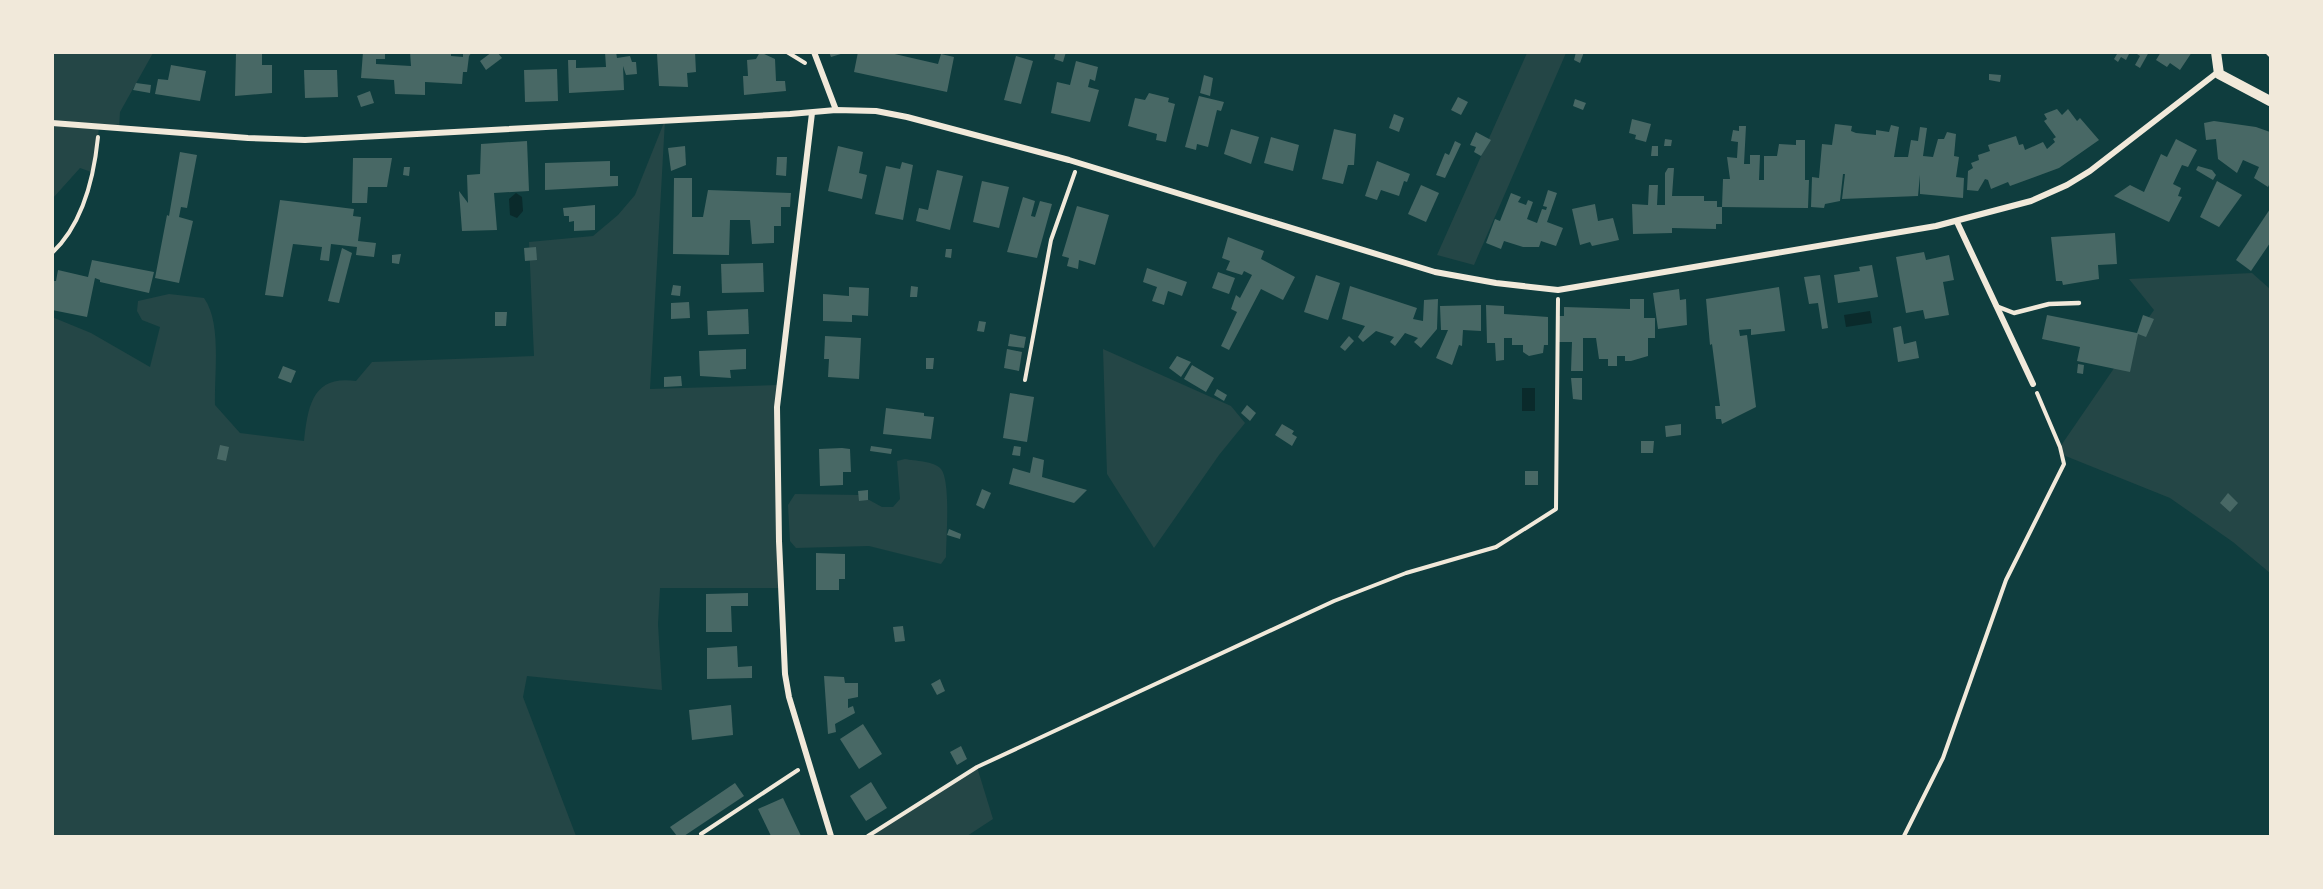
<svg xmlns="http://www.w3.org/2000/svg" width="2323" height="889" viewBox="0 0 2323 889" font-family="Quicksand,sans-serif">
  <rect width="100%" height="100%" fill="#0f3d3e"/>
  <g fill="#244646">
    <polygon points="53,53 153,53 120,112 119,129 99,127 94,173 80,168 53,198"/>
    <polygon points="1527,53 1566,53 1474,265 1437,255"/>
    <path d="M665,120L650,389L779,385L781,588H660L658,624L662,690L527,676L523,697L576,836H53L52,317L91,333L150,367L160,327L142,320L137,311L138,301L169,294L204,298C222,323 214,374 215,405L240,433L304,441C308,405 313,375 356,381L372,362L534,356L529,242L593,236L618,215L635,195Z"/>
    <polygon points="2252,273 2270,289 2270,573 2233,542 2170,498 2063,455 2060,447 2154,310 2129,279"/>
    <polygon points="1103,349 1231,406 1245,423 1219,455 1154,548 1107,474"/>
    <path d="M905,459C915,461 934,461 941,469C951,482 946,538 946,557L941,564L869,546L796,548L790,541L788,505L795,494L860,495L882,507H893L900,499L897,461Z"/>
    <polygon points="977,767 993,819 967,836 868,836"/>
  </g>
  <g fill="#0a2a2b">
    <polygon points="516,193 522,197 523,211 517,218 510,215 509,199"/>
    <polygon points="1870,311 1872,323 1846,327 1844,315"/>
    <rect x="1522" y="388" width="13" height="23"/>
  </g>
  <g fill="#486865">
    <polygon points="363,52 385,52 385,59 376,59 376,64 411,66 410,52 451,53 451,56 463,57 463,52 472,52 469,56 467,72 463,72 462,84 425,82 425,95 395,94 394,80 361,78"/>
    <polygon points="492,52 497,52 502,58 486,70 480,61"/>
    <polygon points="605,52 616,52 617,58 630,56 632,62 636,62 637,74 626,75 623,66 624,90 569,93 568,60 576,60 576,68 606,67"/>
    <polygon points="695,52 696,72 687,73 688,87 659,86 657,54"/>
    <polygon points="760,52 775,59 776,81 785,81 786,91 744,95 743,76 748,76 747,60 756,59"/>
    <polygon points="829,52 844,52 844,53 831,57"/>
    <polygon points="858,52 886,52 938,64 941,54 954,57 947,92 854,72"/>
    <polygon points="1056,52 1066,52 1063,62 1054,59"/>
    <polygon points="1576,52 1584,52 1580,63 1574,60"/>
    <polygon points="2115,52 2130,52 2126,60 2121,57 2118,62 2114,59 2117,54"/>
    <polygon points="2134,52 2149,52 2140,68 2135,65 2140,56"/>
    <polygon points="2161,52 2192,52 2180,70 2170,63 2167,67 2156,60"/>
    <polygon points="236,53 262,53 262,65 272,65 272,93 235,96"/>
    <polygon points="1016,56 1033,61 1021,104 1004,100"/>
    <polygon points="1076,61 1098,67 1095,81 1090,79 1088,87 1099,90 1090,122 1051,113 1057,82 1070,85"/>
    <polygon points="171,65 206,71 200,101 155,94 158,79 168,80"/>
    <polygon points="557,69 558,101 525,102 524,70"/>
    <polygon points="304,70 337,70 338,97 305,98"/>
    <polygon points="1989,74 2001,75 2000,82 1989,80"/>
    <polygon points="1204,75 1213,78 1210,96 1200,93"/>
    <polygon points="136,83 151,85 150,93 133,90"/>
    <polygon points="370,91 374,103 361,107 357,96"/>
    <polygon points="1149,93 1169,98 1168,102 1175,104 1166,142 1156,140 1157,134 1128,126 1135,98 1145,100"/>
    <polygon points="1199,96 1224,102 1221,111 1217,110 1208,147 1197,144 1196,150 1185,147"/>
    <polygon points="1458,97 1468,102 1461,115 1451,110"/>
    <polygon points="1575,99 1586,103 1583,110 1573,106"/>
    <polygon points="2057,109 2062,115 2068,109 2077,121 2080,118 2099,140 2059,168 2010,186 2008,182 1991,189 1988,180 1985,179 1978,191 1967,190 1968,171 1973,168 1971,163 1979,160 1978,155 1990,151 1988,145 2016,136 2019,145 2023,144 2025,150 2043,142 2047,149 2055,142 2053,139 2056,137 2058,140 2044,121 2047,119 2044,114"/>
    <polygon points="1394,114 1404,118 1399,132 1389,128"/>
    <polygon points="1632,119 1651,124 1646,142 1635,139 1636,135 1629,133"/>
    <polygon points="2214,121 2256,127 2270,132 2270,183 2268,187 2254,178 2259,167 2243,160 2237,173 2218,159 2216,139 2206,140 2204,123"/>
    <polygon points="1835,124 1852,126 1851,131 1856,133 1876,135 1876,130 1889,132 1891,125 1899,127 1894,157 1908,157 1911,140 1918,141 1920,127 1927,128 1923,156 1933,157 1938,139 1944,139 1947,132 1956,134 1954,156 1959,157 1956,177 1964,178 1963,198 1920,194 1920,175 1918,196 1842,199 1845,174 1843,174 1840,201 1825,204 1824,208 1811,207 1812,177 1819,178 1822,144 1832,145"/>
    <polygon points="1739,126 1746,126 1744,164 1750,164 1750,155 1760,155 1759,180 1764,180 1764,156 1777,156 1779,144 1796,145 1796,140 1805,140 1805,180 1809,180 1808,208 1722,207 1723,179 1730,179 1727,157 1737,158 1738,142 1731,141 1733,130 1739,131"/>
    <polygon points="1231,129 1259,137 1251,164 1224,154"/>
    <polygon points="1334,129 1356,134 1354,165 1348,165 1343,184 1322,179"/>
    <polygon points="1476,132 1491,140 1481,156 1474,152 1476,147 1470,145"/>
    <polygon points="1271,137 1299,145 1293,171 1264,163"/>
    <polygon points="1665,139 1672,140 1671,146 1664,146"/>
    <polygon points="2176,139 2197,150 2188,167 2182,165 2173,184 2181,188 2178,196 2182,197 2169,222 2114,196 2130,185 2144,192 2161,154 2167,157"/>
    <polygon points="527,141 529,191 494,193 497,230 462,231 459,191 468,203 467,175 480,174 481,144"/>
    <polygon points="1455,141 1461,144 1445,178 1436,175 1445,153 1449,155"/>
    <polygon points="685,146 686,165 671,171 668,148"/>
    <polygon points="838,146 863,152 859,173 867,175 862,199 828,191"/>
    <polygon points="1652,146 1658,146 1658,156 1651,156"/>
    <polygon points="180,152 197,155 187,208 181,207 179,217 193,221 179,283 155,278 167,215 169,216"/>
    <polygon points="777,157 787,157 786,176 776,175"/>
    <polygon points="353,158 392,158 387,187 368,187 367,203 352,203"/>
    <polygon points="610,161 610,176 618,176 618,186 545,190 545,163"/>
    <polygon points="1377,161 1410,174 1407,182 1404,181 1399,196 1381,190 1377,200 1365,196"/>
    <polygon points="902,162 913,165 903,220 875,214 886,166 900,169"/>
    <polygon points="2198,166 2212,170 2216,175 2213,180 2196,170"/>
    <polygon points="404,167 410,167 409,176 403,175"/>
    <polygon points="1668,168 1674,168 1672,196 1704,196 1704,201 1717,201 1717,207 1722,207 1722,224 1716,224 1716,229 1672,228 1672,233 1633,234 1632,204 1648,205 1649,185 1658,185 1657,205 1665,205 1665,173"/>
    <polygon points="937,170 963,176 950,230 916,221 919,208 928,210"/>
    <polygon points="674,178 692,178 692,217 703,217 708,190 791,193 790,207 781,207 781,226 774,226 774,243 752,244 750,220 730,220 729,255 673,254"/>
    <polygon points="982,181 1009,187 999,228 973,222"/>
    <polygon points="2217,181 2242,195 2219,227 2200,217"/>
    <polygon points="1421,185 1439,193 1426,222 1408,214"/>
    <polygon points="1548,190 1557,193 1547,222 1563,228 1556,246 1541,241 1539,247 1523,247 1504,241 1501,249 1486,243 1495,219 1500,221 1511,193 1521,197 1518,202 1526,205 1528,200 1533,202 1527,219 1537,223 1542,209 1546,210 1547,207 1543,206"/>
    <polygon points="1023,197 1035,201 1031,216 1035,217 1040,201 1052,204 1037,258 1007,252"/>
    <polygon points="280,200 354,209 353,216 361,217 358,241 376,243 374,257 356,255 357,247 331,244 329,261 320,260 322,247 293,244 283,297 265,295"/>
    <polygon points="1595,204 1598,221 1613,218 1619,240 1592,246 1590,242 1580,245 1572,209"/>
    <polygon points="595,205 595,230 574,231 574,221 569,222 569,216 564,216 563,208"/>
    <polygon points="1077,206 1109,215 1095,265 1079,260 1078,269 1067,266 1069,258 1062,256"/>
    <polygon points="2270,209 2270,243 2251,271 2236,260"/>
    <polygon points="2115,233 2117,264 2098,265 2099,279 2063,285 2062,281 2056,281 2051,237"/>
    <polygon points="1228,237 1264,251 1261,259 1295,277 1283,300 1261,289 1229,350 1221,346 1237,312 1231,309 1236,295 1240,298 1252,275 1244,271 1242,275 1226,270 1230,261 1222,258"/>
    <polygon points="536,247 537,260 525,261 524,248"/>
    <polygon points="342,248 352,253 339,303 328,301"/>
    <polygon points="946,249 952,249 951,258 945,257"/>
    <polygon points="1924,252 1926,260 1949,255 1954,280 1943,282 1949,315 1925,319 1923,310 1906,313 1896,257"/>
    <polygon points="401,254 399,264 392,263 392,255"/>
    <polygon points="92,260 154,272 149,293 100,282 100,280 95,278 87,317 52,310 52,281 56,281 58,270 88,277"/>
    <polygon points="763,263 764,292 722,293 721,264"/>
    <polygon points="1872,265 1878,297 1838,303 1834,275 1860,271 1859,267"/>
    <polygon points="1147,268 1187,282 1182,296 1168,291 1164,305 1152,301 1157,287 1143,282"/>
    <polygon points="1218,272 1235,278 1229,294 1212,288"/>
    <polygon points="1316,275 1340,283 1328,320 1304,312"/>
    <polygon points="1820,275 1828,328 1822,329 1818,303 1809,304 1804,277"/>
    <polygon points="673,285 681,286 680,296 671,295"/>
    <polygon points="911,286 918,287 917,297 910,297"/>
    <polygon points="1350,286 1417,308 1413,319 1423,321 1424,300 1438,299 1437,329 1421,348 1414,342 1418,338 1405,333 1395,346 1390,342 1394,337 1376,331 1363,342 1358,337 1365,326 1342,319"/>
    <polygon points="849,287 869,288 868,316 852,315 852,322 823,321 823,294 849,296"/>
    <polygon points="1779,287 1785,331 1751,335 1751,329 1739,330 1740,336 1747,335 1756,407 1722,424 1721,419 1716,419 1715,406 1720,406 1712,344 1710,345 1706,299"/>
    <polygon points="1679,289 1680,300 1686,299 1687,325 1658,329 1653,293"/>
    <polygon points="1630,299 1644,299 1644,318 1655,318 1655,338 1648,338 1648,356 1631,361 1625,361 1625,356 1617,356 1617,366 1608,366 1608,359 1599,359 1596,338 1583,338 1583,371 1571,371 1572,342 1558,342 1558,316 1564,316 1564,307 1630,309"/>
    <polygon points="689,302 690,318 671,319 671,303"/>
    <polygon points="1481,305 1481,331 1463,330 1462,346 1459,345 1452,365 1436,358 1448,330 1441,330 1440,306"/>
    <polygon points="1486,305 1504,306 1504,314 1548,317 1548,345 1544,345 1543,353 1529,356 1523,352 1523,345 1512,345 1512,338 1504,338 1504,360 1496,361 1495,343 1487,343"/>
    <polygon points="748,309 749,334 708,335 707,311"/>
    <polygon points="495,312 507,312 506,326 495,326"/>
    <polygon points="2047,315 2137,333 2143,315 2154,319 2146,337 2138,334 2130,372 2077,361 2080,347 2042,339"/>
    <polygon points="979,321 986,322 984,332 977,331"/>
    <polygon points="1901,326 1904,344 1916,341 1919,358 1898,362 1893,328"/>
    <polygon points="1010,334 1026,337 1024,348 1008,346"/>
    <polygon points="825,336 861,338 859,379 828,377 829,359 824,359"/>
    <polygon points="1349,336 1354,341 1345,351 1340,347"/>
    <polygon points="746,349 746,369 730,370 731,378 700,376 699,351"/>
    <polygon points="1007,349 1022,352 1019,371 1004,368"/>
    <polygon points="1177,356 1191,362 1181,377 1169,368"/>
    <polygon points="926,358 934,358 933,369 926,369"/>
    <polygon points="2078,364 2084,365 2083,374 2077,373"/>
    <polygon points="1192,365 1214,378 1206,392 1184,379"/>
    <polygon points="283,366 296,371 291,383 278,378"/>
    <polygon points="681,376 682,386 664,387 664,377"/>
    <polygon points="1571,378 1582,378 1582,400 1573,399"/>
    <polygon points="1217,389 1227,395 1224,401 1214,395"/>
    <polygon points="1010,393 1034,397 1027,442 1003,438"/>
    <polygon points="1247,405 1256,413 1250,421 1241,413"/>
    <polygon points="886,408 924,413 924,416 934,417 931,439 883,434"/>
    <polygon points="1282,424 1294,431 1292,434 1297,437 1292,446 1275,435"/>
    <polygon points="1681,424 1681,435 1666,437 1665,426"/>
    <polygon points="1641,441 1654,441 1653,453 1641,453"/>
    <polygon points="220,445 229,447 226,461 217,459"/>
    <polygon points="871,446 892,449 891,454 870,451"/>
    <polygon points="1014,446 1021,447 1020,456 1012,455"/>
    <polygon points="842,448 850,449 851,472 843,472 843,485 820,486 819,449"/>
    <polygon points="1033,457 1044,460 1042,477 1087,490 1074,503 1009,484 1013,468 1030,473"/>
    <rect x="1525" y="471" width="13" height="14"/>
    <polygon points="982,489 991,493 984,509 976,505"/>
    <polygon points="868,490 868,500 859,501 858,491"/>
    <polygon points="2228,493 2238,503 2230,512 2220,503"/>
    <polygon points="949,529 961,534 960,539 947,535"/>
    <polygon points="816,553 845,554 845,579 839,579 839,590 816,590"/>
    <polygon points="748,593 748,606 731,606 732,632 706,632 706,594"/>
    <polygon points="903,626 905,641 895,642 893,627"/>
    <polygon points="737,646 738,667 752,666 752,678 707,679 707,648"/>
    <polygon points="824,676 844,677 845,683 858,683 858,697 848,699 848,708 853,706 855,713 835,724 836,732 828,734"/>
    <polygon points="940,679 945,691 937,695 931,684"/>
    <polygon points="731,705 733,735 692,740 689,710"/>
    <polygon points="863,724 882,754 859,769 840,739"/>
    <polygon points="961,746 967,759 957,765 950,752"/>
    <polygon points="871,782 887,808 866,821 850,796"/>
    <polygon points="735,783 744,796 684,836 677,836 670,827"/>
    <polygon points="783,798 801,836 771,836 758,809"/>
  </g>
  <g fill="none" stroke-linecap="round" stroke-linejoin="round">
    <g stroke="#f1e9da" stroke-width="4">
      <polyline points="787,52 805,63"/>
      <polyline points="2267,52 2270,55"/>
      <path d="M52,253C83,224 94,177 98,137"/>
      <polyline points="1025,380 1051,240 1075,172"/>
      <polyline points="701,834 798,770"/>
      <polyline points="868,836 977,767 1334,601 1406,573 1496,547 1556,509 1558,299"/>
      <polyline points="1904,836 1943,758 2006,580 2064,464 2060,447 2037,393"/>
    </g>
    <polyline stroke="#f1e9da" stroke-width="4.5" points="1996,306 2014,313 2049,304 2079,303"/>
    <g stroke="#f1e9da" stroke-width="6">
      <polyline points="814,52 836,110"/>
      <polyline points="812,113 777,407 779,541 785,674 789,697 831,836"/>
      <polyline points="52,123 248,138 305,140 790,114 836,110 876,111 907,117 1069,160 1435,272 1496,283 1558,290 1936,226 2031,201 2067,185 2090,171 2218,72"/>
      <polyline points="1957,222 2033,384"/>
    </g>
    <polyline stroke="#f1e9da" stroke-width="10" points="2216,52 2219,74 2270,101"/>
  </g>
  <rect width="2323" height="889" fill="none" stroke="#f1e9da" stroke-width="108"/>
</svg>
